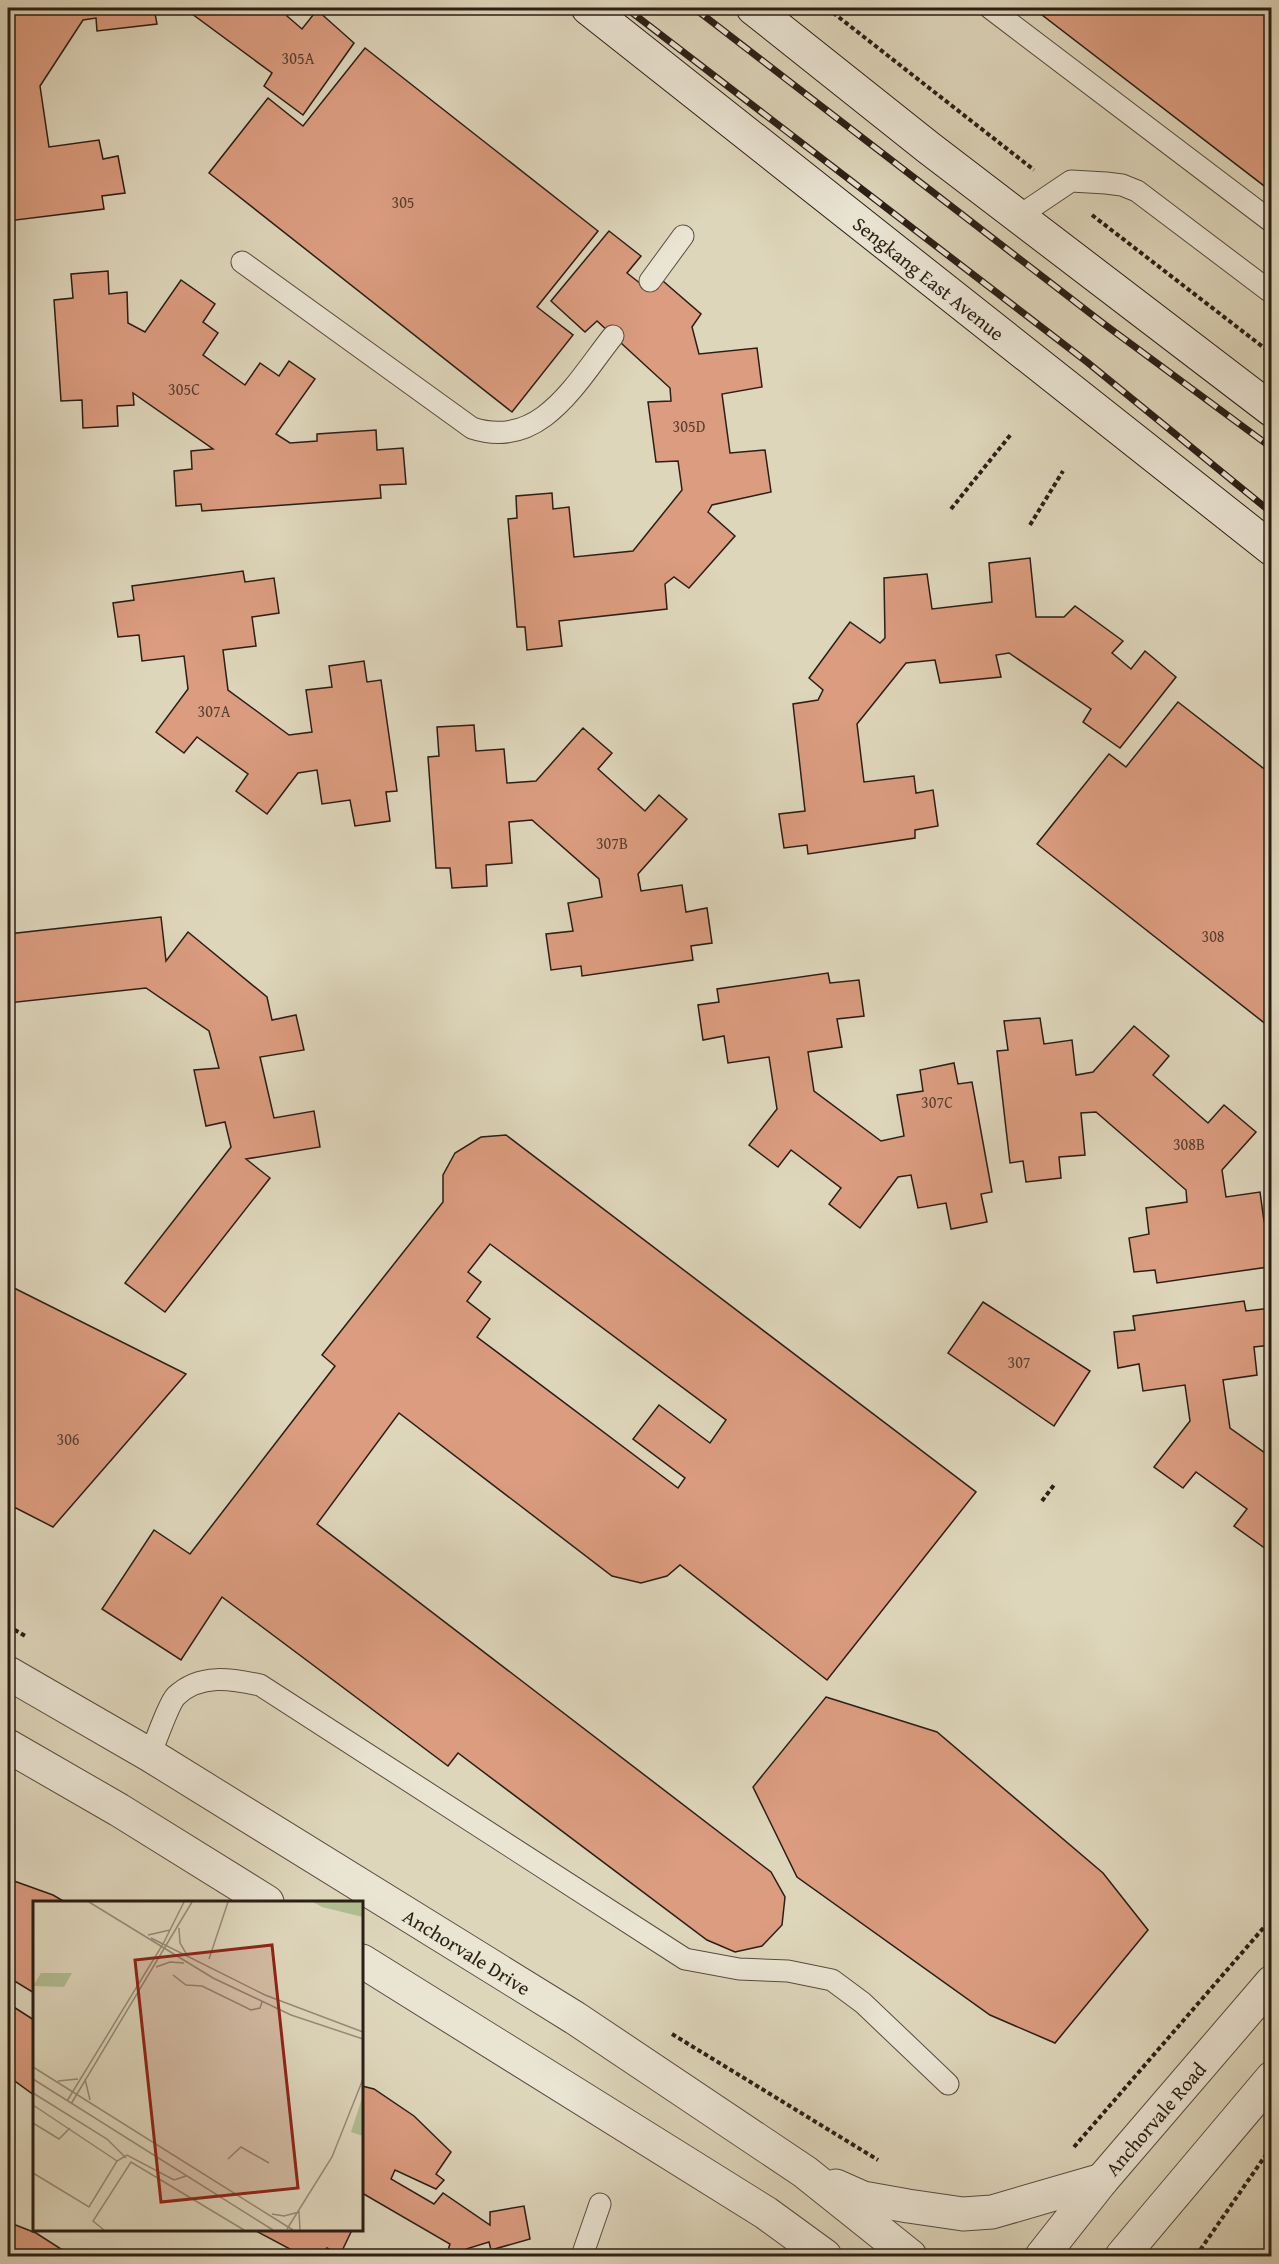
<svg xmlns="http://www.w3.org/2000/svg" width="1279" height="2264" viewBox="0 0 1279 2264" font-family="'Gentium Book Plus',serif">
  <rect width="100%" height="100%" fill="#ded6bb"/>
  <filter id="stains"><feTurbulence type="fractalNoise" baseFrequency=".00333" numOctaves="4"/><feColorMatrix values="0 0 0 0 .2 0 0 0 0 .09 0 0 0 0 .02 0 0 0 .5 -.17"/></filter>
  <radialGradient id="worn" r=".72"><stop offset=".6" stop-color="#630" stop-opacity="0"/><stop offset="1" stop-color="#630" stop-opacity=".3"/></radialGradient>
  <g fill="#db9c7f" stroke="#2b1e15" stroke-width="1.5" fill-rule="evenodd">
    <polygon points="10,8 154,8 157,24 97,31 96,18 83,20 40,86 49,147 99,140 103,159 118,156 125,193 102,196 104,209 8,221 8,11"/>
    <polygon points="184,8 293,8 287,16 302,29 317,10 354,43 303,115 264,86 272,73"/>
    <polygon points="1033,8 1272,8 1272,192"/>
    <polygon points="365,48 598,231 537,307 573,335 512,412 209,173 268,98 303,126"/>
    <polygon points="609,231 641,256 627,273 646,288 656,275 701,314 692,327 699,354 757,348 762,387 722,394 730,453 765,450 771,492 712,505 708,512 735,536 689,588 674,577 665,584 667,609 559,621 562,646 527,650 525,627 517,627 508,519 517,518 516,496 552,493 553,509 569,507 574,557 633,551 682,490 678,461 656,462 648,402 671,401 670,388 597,321 585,332 551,301"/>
    <polygon points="108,271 109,294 127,292 128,323 145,332 181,280 215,304 203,322 218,333 203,355 245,385 260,363 279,376 289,361 315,379 276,434 290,443 317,441 317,434 376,430 377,450 403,448 406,484 380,485 381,498 202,511 201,504 176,506 174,471 192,469 191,451 213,449 133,393 134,405 117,406 118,426 83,428 82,400 61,401 54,300 73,298 71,274"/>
    <polygon points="1030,558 1036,617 1064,617 1075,606 1123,641 1112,653 1131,669 1145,651 1176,677 1120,748 1083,722 1091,709 1009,653 996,655 1001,677 940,683 935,660 906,663 857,724 864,782 914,776 916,793 933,790 938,826 915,830 915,838 808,854 807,845 784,848 779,814 805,811 793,704 818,700 823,690 809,678 850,622 880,643 885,638 884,578 927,574 932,609 992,602 989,563"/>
    <polygon points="243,571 245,582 274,578 279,613 252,617 256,646 223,650 228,690 289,735 312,732 306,690 332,687 329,666 364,661 367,682 381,680 397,791 386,792 390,821 355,826 350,800 322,804 317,770 298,773 267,814 236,791 248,774 197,737 184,753 156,732 188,689 184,656 142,661 139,635 118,637 113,603 134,600 132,586"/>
    <polygon points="1178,702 1272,775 1272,1029 1037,844 1109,754 1126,767"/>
    <polygon points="474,725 476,751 504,749 507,783 536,781 583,728 612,753 598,769 645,811 659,795 687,819 638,874 641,891 682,885 686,912 707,908 712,943 691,946 693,960 582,976 581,966 551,970 546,934 573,931 568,903 602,897 599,879 532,820 509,822 512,863 486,865 487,886 452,888 450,868 436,868 428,757 439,756 437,727"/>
    <polygon points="161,917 166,961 188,932 267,997 272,1020 296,1015 304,1050 260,1057 274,1118 314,1111 320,1147 246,1159 270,1178 165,1312 125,1283 231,1147 225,1122 206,1126 194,1070 219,1068 209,1031 146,988 8,1003 8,934"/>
    <polygon points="828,973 830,983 859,980 864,1016 837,1019 842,1047 808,1052 814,1091 881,1141 904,1136 897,1095 923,1091 920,1070 954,1063 958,1084 972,1082 992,1192 981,1194 987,1222 951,1229 946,1203 918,1208 911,1175 898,1177 860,1228 829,1204 841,1188 791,1150 778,1167 749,1145 777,1109 769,1057 728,1063 724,1036 703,1040 698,1005 719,1002 717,989"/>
    <polygon points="1040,1018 1044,1044 1072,1040 1076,1075 1093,1072 1134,1026 1169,1056 1153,1075 1208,1123 1224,1105 1256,1132 1222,1170 1226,1197 1260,1192 1264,1221 1272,1219 1272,1256 1266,1257 1268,1267 1157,1283 1155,1270 1134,1272 1129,1238 1149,1234 1146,1208 1187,1202 1186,1190 1096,1112 1081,1113 1085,1155 1059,1157 1061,1178 1026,1182 1023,1161 1010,1163 997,1051 1008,1050 1004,1021"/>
    <path d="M506,1135L976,1492L827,1680L680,1565L667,1576L641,1583L612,1576L399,1413L317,1524L771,1872L785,1897L782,1925L762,1946L735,1952L707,1940L458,1753L448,1766L222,1597L181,1660L102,1609L154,1530L190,1554L335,1366L322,1355L443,1202V1175L455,1153L481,1137ZM490,1244L726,1420L710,1443L659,1405L633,1439L685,1478L678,1488L477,1337L490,1319L467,1301L481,1282L468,1272Z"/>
    <polygon points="8,1285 186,1374 53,1527 8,1504"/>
    <polygon points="1244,1301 1246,1311 1272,1308 1272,1345 1254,1347 1257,1375 1223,1380 1230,1428 1272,1458 1272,1542 1266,1549 1234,1526 1247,1509 1196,1472 1183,1488 1154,1467 1190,1421 1185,1385 1143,1391 1139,1364 1118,1368 1114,1332 1135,1330 1133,1316"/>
    <polygon points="983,1302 1090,1371 1054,1426 948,1353"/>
    <polygon points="826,1697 937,1732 1103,1873 1148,1930 1055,2043 990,2015 797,1877 753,1787"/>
    <polygon points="14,1881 53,1895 65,1902 34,1902 34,1993 8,1977 8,1891"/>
    <polygon points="9,2004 34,2020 34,2095 8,2076"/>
    <polygon points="362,2086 374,2089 414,2116 451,2152 436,2174 444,2180 436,2189 395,2170 391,2179 434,2204 443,2193 490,2225 490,2212 524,2206 530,2239 491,2250 489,2242 466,2249 464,2256 446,2256 450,2244 362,2193"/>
    <polygon points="8,2222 36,2233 72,2256 8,2256"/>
    <polygon points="254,2230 352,2230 340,2255 327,2248 321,2256 303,2256"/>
  </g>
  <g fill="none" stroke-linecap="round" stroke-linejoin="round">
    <defs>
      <g id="service">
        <polyline points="990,8 1272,222"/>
        <polyline points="1019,216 1071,181 1106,183 1122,185 1137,191 1272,293"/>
        <path d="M242,262L472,428C541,451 577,381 613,336"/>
        <polyline points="650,281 683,236"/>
        <path d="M150,1755C155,1743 169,1703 176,1696C200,1673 232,1679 260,1685L685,1959L739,1969L788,1971L832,1980L863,2003L948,2084"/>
        <polyline points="582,2256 600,2204"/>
      </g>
      <g id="tertiary">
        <path id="s1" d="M8,1673L150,1755L575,2018L805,2172L910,2256"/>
        <polyline points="8,1746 119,1810 267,1902"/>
        <polyline points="362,1961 766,2213 825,2256"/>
        <polyline points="836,2186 863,2198 908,2206 963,2214 992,2212 1102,2180"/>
        <path id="s2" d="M1042,2256L1102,2180L1272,1982"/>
        <polyline points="1122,2256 1272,2078"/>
      </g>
      <g id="secondary">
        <path id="s3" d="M588,8L1272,549"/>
        <polyline points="753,8 929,148 1272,410"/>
      </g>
    </defs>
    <use href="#service" stroke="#584c3e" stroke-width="23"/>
    <use href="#tertiary" stroke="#584c3e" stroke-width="35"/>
    <use href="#secondary" stroke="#2b1e15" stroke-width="35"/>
    <g stroke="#2b1e15" stroke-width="4" stroke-dasharray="4.5 3" stroke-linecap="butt">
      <polyline points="827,8 1034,170"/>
      <polyline points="1092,215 1272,354"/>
      <polyline points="951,509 1012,433"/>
      <polyline points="1030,525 1063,471"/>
      <polyline points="1042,1501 1054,1485"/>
      <polyline points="8,1626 27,1637"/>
      <polyline points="672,2034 878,2160"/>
      <polyline points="1074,2147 1272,1918"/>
      <polyline points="1196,2256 1272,2146"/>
    </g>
    <use href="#service" stroke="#eae4d3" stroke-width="21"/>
    <use href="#tertiary" stroke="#eae4d3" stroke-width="33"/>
    <use href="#secondary" stroke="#eae4d3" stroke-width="33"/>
    <defs>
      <g id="rail">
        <polyline points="626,8 1087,362 1272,513"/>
        <polyline points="694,8 1104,324 1272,448"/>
      </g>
    </defs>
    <use href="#rail" stroke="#2b1e15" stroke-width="7"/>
    <use href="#rail" stroke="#eae4d3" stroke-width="4.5" stroke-dasharray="14" stroke-linecap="butt"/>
  </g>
  <g text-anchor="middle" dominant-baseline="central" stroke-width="5" stroke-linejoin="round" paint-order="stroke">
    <g font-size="16" fill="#573e30">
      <text x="298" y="58">305A</text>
      <text x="403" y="202">305</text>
      <text x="184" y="389">305C</text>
      <text x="689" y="426">305D</text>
      <text x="214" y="711">307A</text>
      <text x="612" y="843">307B</text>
      <text x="1213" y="936">308</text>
      <text x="937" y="1102">307C</text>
      <text x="1189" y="1144">308B</text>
      <text x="1019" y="1362">307</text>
      <text x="68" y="1439">306</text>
    </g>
    <g font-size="20" fill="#2b1e15" stroke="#eae4d3">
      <text stroke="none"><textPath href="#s3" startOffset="435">Sengkang East Avenue</textPath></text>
      <text stroke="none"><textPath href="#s1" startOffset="537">Anchorvale Drive</textPath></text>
      <text stroke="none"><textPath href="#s2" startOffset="178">Anchorvale Road</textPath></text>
    </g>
  </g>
  <g transform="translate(33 1901)">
    <rect width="330" height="330" fill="#ded6bb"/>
    <path d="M280,1H330V16L289,6ZM8,72H39L31,86L0,85Z" fill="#b0be91"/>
    <path d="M330,194V235L318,231Z" fill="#b0be91"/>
    <path fill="none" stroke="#968c79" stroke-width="1.5" d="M56,1L180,77L258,114L330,138M146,27L147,42L154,54M115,34L137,29M118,37L232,94L330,131M176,58L195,1M123,66L137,61L151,62M140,74L153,84L169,85L218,109L227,107L229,101M0,166L260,329M0,178L240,329M52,178L57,199M25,180L45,178M0,192L74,238L93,257M34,200L130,43L151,1M38,203L159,1M0,204L84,260M0,222L26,238L37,227M195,258L208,246L236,262M0,272L56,306L84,260L94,254L141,279L153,275M239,313L251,315L266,311L267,329M254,328L299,256L330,178M71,329L60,320L98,261L211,329"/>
    <path fill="#8f2418" fill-opacity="0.15" stroke="#8f2418" stroke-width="3" d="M239,44L265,287L128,301L102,59Z"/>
    <rect width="330" height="330" fill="none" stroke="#2b1e15" stroke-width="3"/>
  </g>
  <rect width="1279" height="2264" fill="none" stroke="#ded6bb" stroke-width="30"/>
  <rect x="9" y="9" width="1261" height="2246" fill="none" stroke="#2b1e15" stroke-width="3"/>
  <rect x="15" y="15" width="1249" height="2234" fill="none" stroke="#2b1e15" stroke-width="1.5"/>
  <rect width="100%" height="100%" filter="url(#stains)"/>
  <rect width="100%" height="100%" fill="url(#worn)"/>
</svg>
